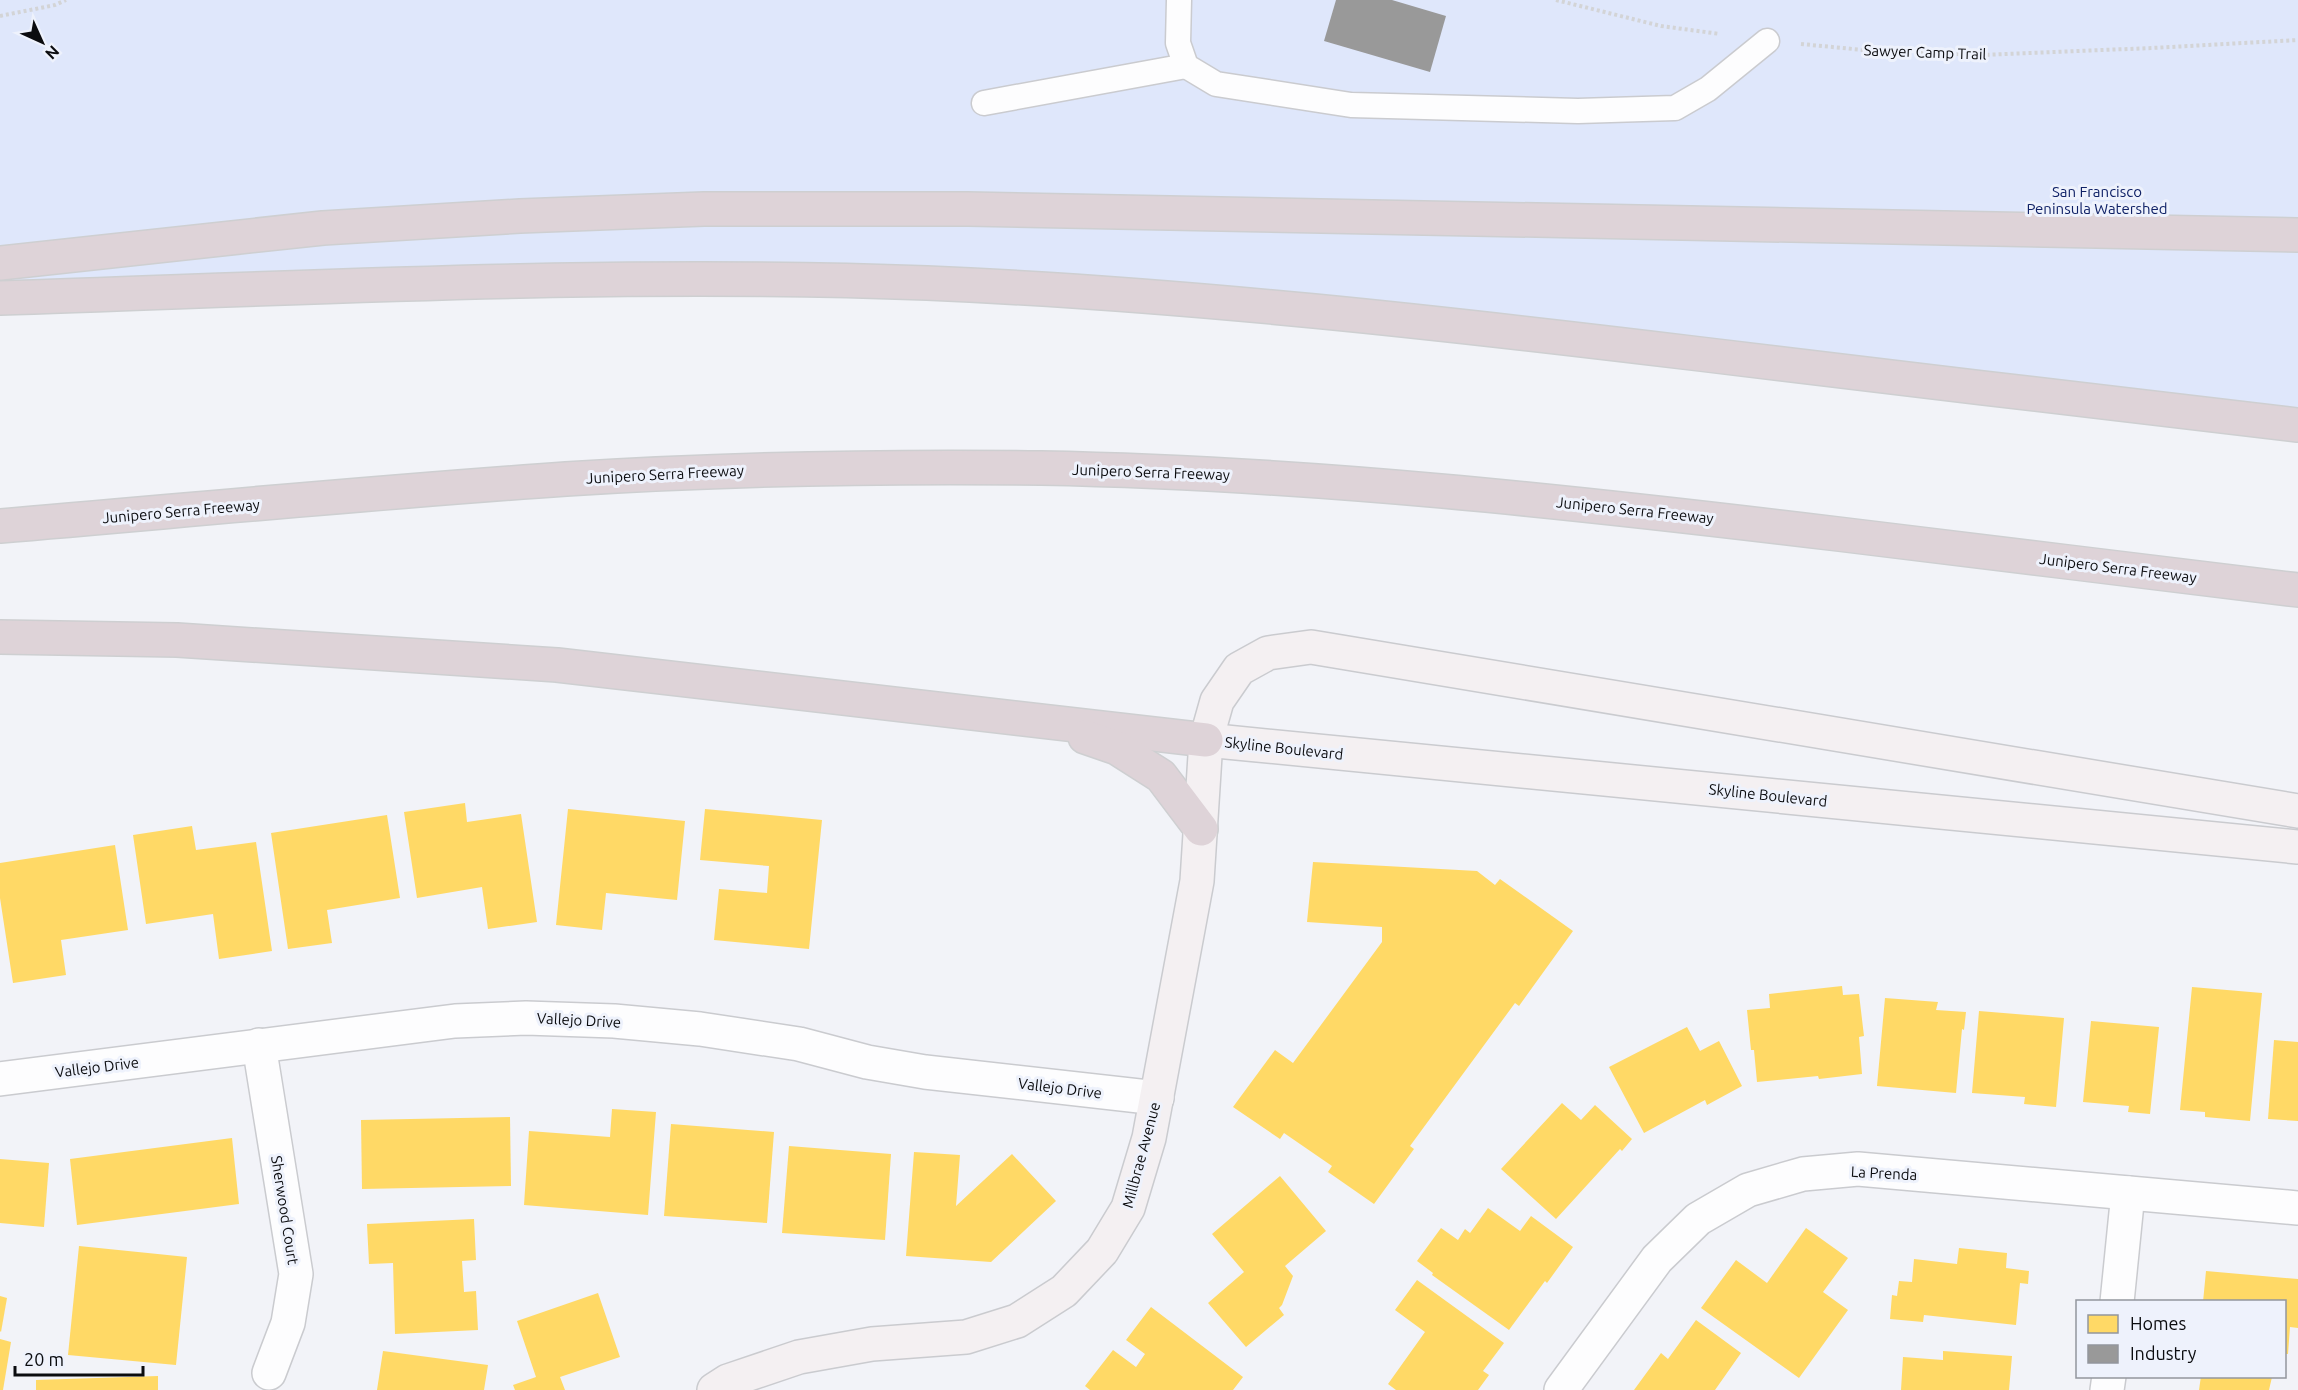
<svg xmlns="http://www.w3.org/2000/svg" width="2298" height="1390" viewBox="0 0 2298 1390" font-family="Ubuntu,sans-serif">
  <rect width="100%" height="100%" fill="#f2f3f8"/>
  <polygon fill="#dfe7fb" points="0,0 2298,0 2298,425 1113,294 0,298"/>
  <g fill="#ffd966">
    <polygon points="465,803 467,822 521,814 537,922 488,929 482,887 417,898 404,812"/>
    <polygon points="568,809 685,821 677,900 606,893 602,930 556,925"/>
    <polygon points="705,809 822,820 809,949 714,940 719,889 767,893 769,866 700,860"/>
    <polygon points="387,815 400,898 327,910 332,943 288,949 271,833"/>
    <polygon points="192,826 196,850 256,842 272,951 219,959 213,914 146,924 133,835"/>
    <polygon points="115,845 128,930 61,940 66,975 13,983 0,898 0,863"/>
    <polygon points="1313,862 1477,871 1495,885 1500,879 1573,931 1519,1006 1515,1003 1410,1146 1414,1149 1374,1204 1328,1172 1332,1166 1284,1133 1280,1139 1233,1107 1275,1050 1293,1063 1382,942 1382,927 1307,922"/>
    <polygon points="1842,986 1843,995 1859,994 1864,1036 1859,1037 1862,1074 1819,1079 1818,1076 1757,1082 1754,1050 1751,1050 1747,1010 1770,1008 1769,994"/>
    <polygon points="2192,987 2262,993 2250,1121 2205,1117 2205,1112 2180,1110"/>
    <polygon points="1885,998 1938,1002 1936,1010 1966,1012 1964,1030 1962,1029 1956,1093 1877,1086"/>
    <polygon points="1979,1011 2064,1018 2056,1107 2024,1104 2025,1097 1972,1093"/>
    <polygon points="2091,1021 2159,1027 2150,1114 2128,1112 2129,1106 2083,1102"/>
    <polygon points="1687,1027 1700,1051 1719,1041 1742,1086 1707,1105 1705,1100 1644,1133 1609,1067"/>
    <polygon points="2274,1040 2298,1042 2298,1121 2268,1119"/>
    <polygon points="1562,1103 1581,1120 1595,1105 1632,1139 1622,1151 1620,1149 1556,1219 1501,1169"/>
    <polygon points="612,1109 656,1112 648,1215 524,1205 529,1131 610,1137"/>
    <polygon points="510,1117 511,1186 362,1189 361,1120"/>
    <polygon points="671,1124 774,1132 767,1223 664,1216"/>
    <polygon points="232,1138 239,1204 77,1225 70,1159"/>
    <polygon points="789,1146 891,1154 885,1240 782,1233"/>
    <polygon points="914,1152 960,1155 956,1206 1012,1154 1056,1201 991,1262 906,1256"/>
    <polygon points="0,1159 49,1163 44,1227 0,1223"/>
    <polygon points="1280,1176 1326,1231 1285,1266 1293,1276 1282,1305 1279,1308 1284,1315 1246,1347 1208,1303 1244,1272 1212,1234"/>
    <polygon points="1488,1208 1520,1231 1531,1216 1573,1247 1547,1283 1545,1281 1509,1330 1432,1275 1433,1273 1417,1261 1441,1228 1458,1240 1465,1229 1470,1233"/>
    <polygon points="474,1219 476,1260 462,1261 464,1292 476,1291 478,1330 395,1334 393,1263 369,1264 367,1224"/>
    <polygon points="1806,1228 1848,1258 1823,1292 1848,1310 1799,1378 1701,1308 1736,1260 1767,1283"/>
    <polygon points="79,1246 187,1257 176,1365 68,1355"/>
    <polygon points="1959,1248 2007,1253 2006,1268 2029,1271 2028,1284 2020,1283 2016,1325 1924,1315 1923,1322 1890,1319 1892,1295 1897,1296 1899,1281 1912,1282 1914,1259 1957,1264"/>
    <polygon points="2206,1271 2298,1279 2298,1328 2290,1327 2288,1354 2284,1354 2284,1302 2203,1302"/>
    <polygon points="1417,1280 1504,1343 1483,1371 1489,1375 1478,1390 1396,1390 1388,1384 1425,1332 1395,1310"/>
    <polygon points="598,1293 620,1357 560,1377 565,1390 515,1390 513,1385 536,1377 517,1321"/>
    <polygon points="0,1296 7,1298 1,1332 0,1331"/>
    <polygon points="1151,1307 1243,1377 1233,1390 1090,1390 1085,1386 1113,1350 1136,1367 1145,1354 1126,1340"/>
    <polygon points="1696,1320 1741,1353 1715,1390 1634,1390 1661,1353 1668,1359"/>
    <polygon points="0,1339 11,1342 3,1390 0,1390"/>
    <polygon points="383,1351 488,1365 484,1390 377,1390"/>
    <polygon points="1943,1351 2012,1356 2009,1390 1901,1390 1903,1357 1943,1360"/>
    <polygon points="158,1376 158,1390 36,1390 36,1380"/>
    <polygon points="2201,1376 2268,1376 2272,1377 2269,1390 2199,1390"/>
  </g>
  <polygon fill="#999" points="1336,0 1392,0 1446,16 1430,72 1324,41"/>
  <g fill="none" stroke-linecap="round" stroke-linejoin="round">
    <defs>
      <g id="lane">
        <polyline points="1179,0 1178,43 1186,66 1216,84 1351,105 1578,111 1675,108 1708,89 1767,41"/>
        <polyline points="984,103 1186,66"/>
      </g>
      <g id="street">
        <polyline points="259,1045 296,1274 288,1323 269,1373"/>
        <polyline points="0,1079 455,1021 526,1018 614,1021 700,1029 799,1044 867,1062 925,1072 1157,1098"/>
        <polyline points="2117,1302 2128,1193"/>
        <polyline points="1561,1390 1657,1259 1698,1219 1748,1190 1803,1174 1858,1169 2298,1208"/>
        <polyline points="2107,1390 2109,1376"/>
      </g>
      <g id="secondary">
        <polyline points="1206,740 2298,847"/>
        <polyline points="714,1390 728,1381 799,1357 872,1344 966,1337 1017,1321 1064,1291 1102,1251 1128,1208 1149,1138 1197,881 1206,740 1217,701 1239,669 1268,653 1311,647 2298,811"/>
      </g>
      <g id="highway">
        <polyline points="0,263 323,228 520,216 704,209 968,209 2298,235"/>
        <path d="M0,298C308,288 618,271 927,283C1186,294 1443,323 1700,354C1899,378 2099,402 2298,425"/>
        <path d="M0,526C189,510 377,492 566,479C724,469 883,466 1041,468C1308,473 1573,502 1838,534C1991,553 2145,571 2298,590"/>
        <polyline points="0,637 177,640 557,665 1206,740"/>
        <polyline points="1085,737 1117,748 1161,776 1201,829"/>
      </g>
    </defs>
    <use href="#lane" stroke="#cacbcf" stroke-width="27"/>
    <use href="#street" stroke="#cacbcf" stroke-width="36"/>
    <use href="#secondary" stroke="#cacbcf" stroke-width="36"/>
    <use href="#highway" stroke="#cecfd1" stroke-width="36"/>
    <g stroke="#d3d4d6" stroke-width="4" stroke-dasharray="3 3" stroke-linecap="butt">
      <polyline points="1556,0 1661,26 1720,34"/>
      <polyline points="0,16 55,5 66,0"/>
      <polyline points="1801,44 1874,51 1981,55 2152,48 2298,40"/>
    </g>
    <use href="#lane" stroke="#fdfdfe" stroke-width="24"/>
    <use href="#street" stroke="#fdfdfe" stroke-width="33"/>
    <use href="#secondary" stroke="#f4f0f2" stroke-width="33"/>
    <use href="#highway" stroke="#ded3d8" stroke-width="33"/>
  </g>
  <g text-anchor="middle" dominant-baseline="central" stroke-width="6" stroke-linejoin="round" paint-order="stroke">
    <g font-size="15" fill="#0b0c0f" stroke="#eef2fc">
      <text transform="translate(1925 52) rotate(2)">Sawyer Camp Trail</text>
      <text transform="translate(1151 472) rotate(2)">Junipero Serra Freeway</text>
      <text transform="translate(665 474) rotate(-3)">Junipero Serra Freeway</text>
      <text transform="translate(1635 510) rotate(6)">Junipero Serra Freeway</text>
      <text transform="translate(181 511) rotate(-5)">Junipero Serra Freeway</text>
      <text transform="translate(2118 568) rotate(7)">Junipero Serra Freeway</text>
      <text transform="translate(1284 748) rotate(6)">Skyline Boulevard</text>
      <text transform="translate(1768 795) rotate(6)">Skyline Boulevard</text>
      <text transform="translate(579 1020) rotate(3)">Vallejo Drive</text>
      <text transform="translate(97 1067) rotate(-7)">Vallejo Drive</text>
      <text transform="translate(1060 1088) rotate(7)">Vallejo Drive</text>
      <text transform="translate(1141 1155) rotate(-75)">Millbrae Avenue</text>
      <text transform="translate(1884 1173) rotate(3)">La Prenda</text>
      <text transform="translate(285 1210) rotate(81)">Sherwood Court</text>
    </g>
    <g font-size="15" fill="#0f2166" stroke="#eef2fc">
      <text x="2097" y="191">San Francisco<tspan x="2097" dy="17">Peninsula Watershed</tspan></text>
    </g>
  </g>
  <rect x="2076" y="1300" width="210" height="78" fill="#eef2fc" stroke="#93969d" stroke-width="1.5"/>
  <rect x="2088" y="1315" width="30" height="18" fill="#ffd966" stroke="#93969d" stroke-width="1.5"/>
  <text x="2130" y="1330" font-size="18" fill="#0b0c0f">Homes</text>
  <rect x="2088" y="1345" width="30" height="18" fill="#999999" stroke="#93969d" stroke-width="1.5"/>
  <text x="2130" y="1360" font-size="18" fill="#0b0c0f">Industry</text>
  <g transform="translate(42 42) rotate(135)" stroke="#eef2fc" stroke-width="4.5" paint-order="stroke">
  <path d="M0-4.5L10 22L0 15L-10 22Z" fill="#0b0c0f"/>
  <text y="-9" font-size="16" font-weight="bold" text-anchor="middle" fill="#0b0c0f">N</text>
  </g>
  <path d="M15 1366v9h128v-9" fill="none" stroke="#0b0c0f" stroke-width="3"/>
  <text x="24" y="1366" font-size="18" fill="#0b0c0f" stroke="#eef2fc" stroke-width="4.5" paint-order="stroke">20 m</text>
</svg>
